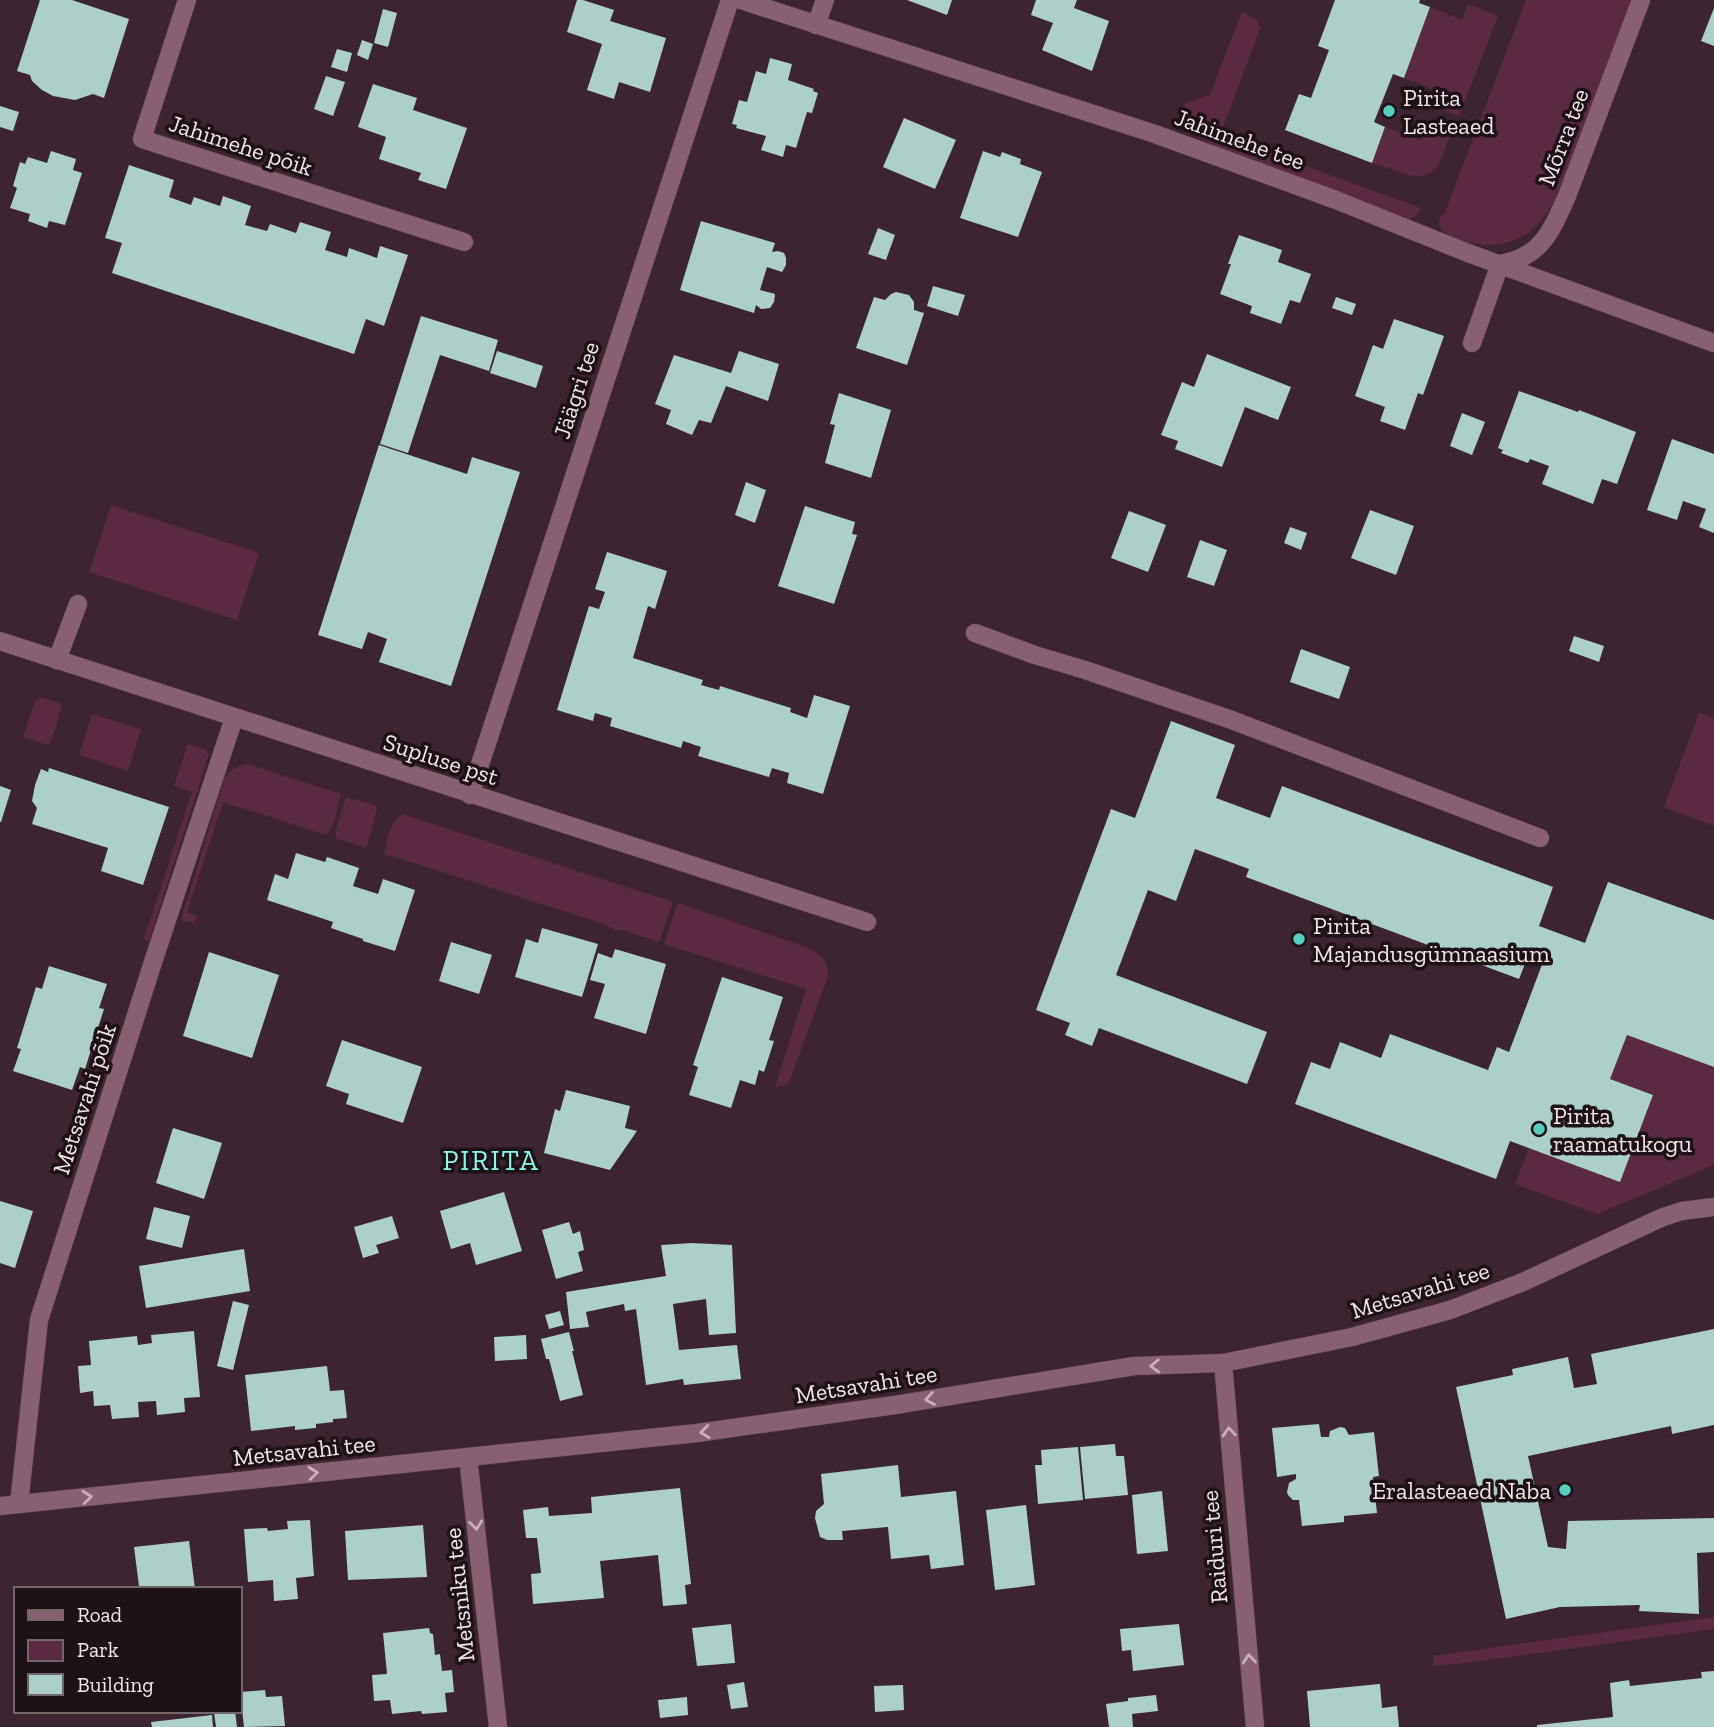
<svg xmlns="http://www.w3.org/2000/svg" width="1714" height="1727" viewBox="0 0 1714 1727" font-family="'Zilla Slab',serif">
  <rect width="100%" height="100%" fill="#3c2530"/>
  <g fill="#5a2a43">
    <path d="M1526,0H1631C1613,51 1594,101 1574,151C1565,175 1557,205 1539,223C1529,234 1516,241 1502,244C1486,248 1428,240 1441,215H1444Z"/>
    <polygon points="1468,4 1498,16 1459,116 1431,105 1436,90 1404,78 1430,7 1462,20"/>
    <path d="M1242,11L1258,21L1260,29L1220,135L1421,208C1417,215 1414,219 1406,219L1332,189L1214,146L1192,134L1179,121L1184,104L1210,95Z"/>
    <path d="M1428,119L1452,128C1444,150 1441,180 1412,176L1372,163L1385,127L1420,140Z"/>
    <polygon points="111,505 259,553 237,620 89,572"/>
    <polygon points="41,697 62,704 56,727 49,745 23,737 35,701"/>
    <polygon points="1699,713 1714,718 1714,826 1664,807"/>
    <polygon points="92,714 141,729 128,771 79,755"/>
    <polygon points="188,744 204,749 209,754 149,941 144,939 192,792 174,786"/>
    <path d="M247,764L341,794L334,821L327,835L223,802L187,912L197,916L194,923L181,920L224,780C229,769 237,767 247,764Z"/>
    <polygon points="346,797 375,805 377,808 371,833 365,850 364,847 335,838 338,823"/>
    <path d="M402,814L673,902L659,942L626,931L615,930L604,924L414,863L386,855L384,857C387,841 388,824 402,814Z"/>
    <path d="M678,903L806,947C820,953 829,960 828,976L790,1080L786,1085L775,1087L806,989L664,944Z"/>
    <polygon points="1627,1035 1714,1067 1714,1165 1597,1214 1515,1184 1529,1148 1620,1181 1653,1095 1610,1079"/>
    <polygon points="1714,1617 1714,1629 1465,1663 1434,1666 1433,1656"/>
  </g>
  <g fill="#accfc9">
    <polygon points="40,0 72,0 129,19 104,98 93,94 75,100 53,96 42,90 32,81 30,75 17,71"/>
    <polygon points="577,0 583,0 614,10 610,21 666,38 650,92 619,82 614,99 587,90 602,44 567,32"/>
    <polygon points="907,0 952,0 947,15"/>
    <polygon points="1036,0 1077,0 1074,8 1109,21 1092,71 1042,50 1053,23 1031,15"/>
    <polygon points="1335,0 1420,0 1419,3 1430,7 1404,78 1393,74 1374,122 1385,127 1372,163 1285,130 1299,94 1311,98 1329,50 1318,46"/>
    <polygon points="1714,8 1714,46 1701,41"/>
    <polygon points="383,9 397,13 388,47 374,43"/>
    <polygon points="362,40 373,44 368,60 357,55"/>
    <polygon points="337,49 352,53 347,72 331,67"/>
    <polygon points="770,58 792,64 788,80 814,89 813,91 818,93 812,113 807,112 796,148 786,145 783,157 761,150 766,136 736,128 737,125 732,124 739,100 747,102 756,71 766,74"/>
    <polygon points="326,76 345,82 333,116 314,109"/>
    <polygon points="373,84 417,98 413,110 467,128 446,189 418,180 421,173 379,159 386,137 358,127"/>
    <polygon points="0,106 19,112 13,131 0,127"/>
    <polygon points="904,118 956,140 935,189 883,167"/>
    <polygon points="51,151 76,159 73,170 82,173 65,225 49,221 47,228 28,221 30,214 10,208 17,188 13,186 20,162 25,164 28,157 47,163"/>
    <polygon points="983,151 1000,157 1002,152 1021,159 1020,164 1042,172 1018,237 960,218"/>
    <polygon points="129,165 174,180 169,197 191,205 194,197 220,206 223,196 251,206 245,225 267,231 270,224 296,233 300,222 331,232 325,250 347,257 349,248 377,258 380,246 408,255 384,326 366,319 354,354 112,273 122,243 105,238"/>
    <polygon points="701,221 775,243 772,252 778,251 784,253 786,258 786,265 782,272 767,267 760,290 775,294 774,302 770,308 761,309 756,305 754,313 680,290"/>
    <polygon points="878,228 895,235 886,260 868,254"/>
    <polygon points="1239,235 1282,250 1278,262 1311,274 1300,303 1290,300 1281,324 1250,313 1252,306 1220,294 1231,264 1228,264"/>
    <polygon points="933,286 965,295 958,316 927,306"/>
    <polygon points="896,292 909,295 914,302 914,310 924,313 907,365 856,348 874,297 885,300 891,294"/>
    <polygon points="1336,297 1356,304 1352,315 1332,308"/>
    <polygon points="421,316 498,340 489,371 440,355 408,453 380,444"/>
    <polygon points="1394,319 1444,336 1423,395 1418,393 1405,430 1380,421 1385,407 1355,396 1373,345 1383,349"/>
    <polygon points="497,351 543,366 536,388 490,373"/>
    <polygon points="739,351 779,364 768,401 726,386 711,423 699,420 692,435 666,424 671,410 655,404 674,355 731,373"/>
    <polygon points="1207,354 1291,387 1278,420 1245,407 1222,467 1175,449 1178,441 1161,435 1182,382 1194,387"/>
    <polygon points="1519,391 1578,412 1579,410 1636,432 1617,484 1602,479 1593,504 1542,484 1549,466 1530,459 1528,463 1501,453 1503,450 1498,448"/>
    <polygon points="839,393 891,410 871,478 825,463 835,425 830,424"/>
    <polygon points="1462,413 1485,422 1472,455 1450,446"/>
    <polygon points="1672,439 1714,454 1714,533 1699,527 1706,509 1683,501 1677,520 1647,510"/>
    <polygon points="379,445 467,474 472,457 520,472 451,686 379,662 387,639 368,632 362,649 318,635"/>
    <polygon points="746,482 766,490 755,523 735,515"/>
    <polygon points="805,506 855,522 852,534 857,535 834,604 778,586"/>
    <polygon points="1370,510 1414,526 1396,575 1351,558"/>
    <polygon points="1129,511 1166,525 1148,572 1111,558"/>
    <polygon points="1290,527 1307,533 1301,550 1284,543"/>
    <polygon points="1200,540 1227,550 1214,586 1187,577"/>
    <polygon points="607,552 667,571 655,609 648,606 633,658 703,680 701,685 719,690 720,686 791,708 790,712 807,718 814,695 850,706 823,794 787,783 789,773 772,768 769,777 698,756 701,747 683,741 681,748 610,726 612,718 595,713 593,721 557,710 589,606 599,609 605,592 595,589"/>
    <polygon points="1574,636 1604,646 1599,662 1569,651"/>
    <polygon points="1301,649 1350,667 1339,699 1290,682"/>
    <polygon points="1171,721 1235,745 1216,798 1270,818 1282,786 1553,887 1539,926 1585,943 1608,882 1714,920 1714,1067 1627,1035 1610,1079 1653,1095 1620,1182 1510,1141 1496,1179 1295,1104 1311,1062 1330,1069 1340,1042 1381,1058 1390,1034 1488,1070 1497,1047 1509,1052 1546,954 1538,951 1530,951 1519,979 1246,877 1249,869 1195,849 1176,901 1148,890 1116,975 1267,1032 1247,1084 1099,1028 1092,1046 1065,1035 1070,1023 1036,1010 1111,809 1135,818"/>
    <polygon points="49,768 169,807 143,885 101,871 108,848 32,824 37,808 32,801 35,785 41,769 48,772"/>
    <polygon points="0,786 11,790 1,822 0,822"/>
    <polygon points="296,853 325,862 327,857 359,868 353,886 378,894 383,879 415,890 395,951 363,941 363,939 331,928 333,922 267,900 275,874 288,879"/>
    <polygon points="542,928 598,944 582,997 515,977 526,939 538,943"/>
    <polygon points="451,942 492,955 479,994 439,981"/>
    <polygon points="615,949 666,964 646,1034 594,1018 605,984 590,980 598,953 612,958"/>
    <polygon points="209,952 279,975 252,1058 183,1036"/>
    <polygon points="49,966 107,984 99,1008 104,1009 85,1069 80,1067 72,1090 13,1071 21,1049 17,1048 36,987 42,989"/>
    <polygon points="722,977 783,997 769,1040 774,1041 764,1072 759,1070 755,1085 740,1080 731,1108 689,1095 698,1067 693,1065"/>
    <polygon points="342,1040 422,1067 403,1123 346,1104 349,1094 326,1086"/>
    <polygon points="566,1090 630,1106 625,1128 637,1131 610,1170 544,1153 555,1109 560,1111"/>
    <polygon points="173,1128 222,1143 204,1199 156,1183"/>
    <polygon points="504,1192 522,1251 476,1265 470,1243 451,1249 440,1211"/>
    <polygon points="0,1201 33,1211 15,1268 0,1263"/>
    <polygon points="154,1207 190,1216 182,1248 146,1239"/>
    <polygon points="392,1216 399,1238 376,1245 379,1253 363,1258 354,1227"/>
    <polygon points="569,1222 573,1234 580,1231 584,1250 578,1252 583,1271 556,1279 542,1230"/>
    <polygon points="692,1243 732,1245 736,1333 709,1335 706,1299 673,1304 679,1350 737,1345 741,1379 684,1385 683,1379 646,1385 636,1309 625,1311 624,1304 586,1312 589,1327 570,1329 566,1292 666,1276 661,1245"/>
    <polygon points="244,1249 250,1291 146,1308 139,1266"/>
    <polygon points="233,1301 249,1305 233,1370 217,1366"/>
    <polygon points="560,1311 564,1325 549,1329 545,1315"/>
    <polygon points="1714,1329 1714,1425 1672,1434 1671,1426 1528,1456 1548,1547 1566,1549 1568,1521 1714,1518 1714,1552 1697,1553 1699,1614 1639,1611 1640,1605 1560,1607 1506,1619 1456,1387 1513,1375 1512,1369 1568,1357 1574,1388 1597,1384 1591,1354"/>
    <polygon points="194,1331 200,1397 184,1398 185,1412 157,1415 156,1401 138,1402 139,1417 112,1419 110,1405 94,1406 93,1391 80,1393 78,1366 91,1365 89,1341 137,1336 138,1345 152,1343 151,1335"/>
    <polygon points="569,1332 574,1351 572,1351 583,1395 560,1401 549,1359 546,1359 541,1339"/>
    <polygon points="526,1335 527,1359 495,1361 494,1337"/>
    <polygon points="327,1366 330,1391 344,1390 347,1418 333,1419 333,1422 316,1424 316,1428 295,1430 295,1426 251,1431 245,1375"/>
    <polygon points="1319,1424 1321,1437 1329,1437 1330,1431 1340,1427 1345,1428 1349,1435 1374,1432 1379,1476 1373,1477 1377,1513 1344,1516 1344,1522 1302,1526 1299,1500 1293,1500 1288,1495 1287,1492 1289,1483 1296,1479 1296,1474 1277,1477 1272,1428"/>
    <polygon points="1115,1444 1116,1456 1124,1456 1128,1495 1085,1499 1080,1447"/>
    <polygon points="1078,1447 1083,1500 1038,1504 1035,1465 1042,1465 1041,1450"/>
    <polygon points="898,1465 901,1497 956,1491 964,1565 931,1569 929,1555 891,1559 888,1527 842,1531 843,1540 827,1540 820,1537 815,1518 816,1511 824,1504 821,1474"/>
    <polygon points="680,1488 691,1584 685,1585 687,1604 663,1606 658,1555 600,1561 604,1598 533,1604 531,1574 541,1573 537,1538 526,1538 523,1510 548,1507 549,1516 592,1513 591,1497"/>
    <polygon points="1162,1491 1168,1551 1137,1554 1132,1495"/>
    <polygon points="1026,1505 1035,1585 995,1590 986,1510"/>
    <polygon points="310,1520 314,1576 296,1578 298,1599 274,1601 273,1580 248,1582 244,1529 267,1528 268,1531 288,1529 287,1521"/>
    <polygon points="423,1525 427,1577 348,1580 345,1531"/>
    <polygon points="189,1541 195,1589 133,1589 133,1587 139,1586 134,1547"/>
    <polygon points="731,1624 735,1663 697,1666 692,1628"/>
    <polygon points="1179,1624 1184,1665 1133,1671 1131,1650 1122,1651 1120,1629"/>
    <polygon points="429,1628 430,1633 433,1634 435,1655 440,1654 442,1671 452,1670 454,1692 445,1693 447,1712 422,1714 421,1711 392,1714 390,1700 374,1701 372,1675 387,1674 383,1633"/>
    <polygon points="1714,1671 1714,1727 1537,1727 1537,1725 1613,1717 1610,1683 1629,1680 1630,1686 1702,1678 1701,1672"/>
    <polygon points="744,1682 748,1707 731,1709 727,1685"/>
    <polygon points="1380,1684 1382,1708 1397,1706 1399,1727 1310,1727 1307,1691"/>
    <polygon points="903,1685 904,1710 875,1712 874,1686"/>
    <polygon points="265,1690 266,1697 282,1696 285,1726 244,1727 240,1692"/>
    <polygon points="1156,1695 1158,1711 1132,1714 1133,1727 1109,1727 1106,1704 1128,1701 1128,1698"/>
    <polygon points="687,1697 688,1715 660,1718 658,1700"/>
    <polygon points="235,1711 237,1727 216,1727 214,1712"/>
    <polygon points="212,1715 213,1727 152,1727 151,1722"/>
  </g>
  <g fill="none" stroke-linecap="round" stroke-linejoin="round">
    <defs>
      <g id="minor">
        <polyline points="187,0 142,139 464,242"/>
        <polyline points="741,0 1155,134 1336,200 1468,253 1714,343"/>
        <polyline points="816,25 825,0"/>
        <path d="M1472,343L1500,264C1542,257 1551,231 1567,196L1641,0"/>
        <polyline points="975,633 1035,655 1085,670 1229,719 1540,838"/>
        <polyline points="0,641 867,922"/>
        <polyline points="57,660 78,604"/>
        <polyline points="470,795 730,0"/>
        <polyline points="1223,1363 1255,1727"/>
        <polyline points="468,1457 498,1727"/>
        <polyline points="19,1504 39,1320 154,959 234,718"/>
        <polyline points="0,1506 697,1433 895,1405 1134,1366 1223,1363 1352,1337 1450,1310 1523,1282 1663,1217 1682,1211 1714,1207"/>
      </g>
    </defs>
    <use href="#minor" stroke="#59444e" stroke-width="19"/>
    <use href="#minor" stroke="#876072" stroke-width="18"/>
  </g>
  <defs><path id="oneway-chevron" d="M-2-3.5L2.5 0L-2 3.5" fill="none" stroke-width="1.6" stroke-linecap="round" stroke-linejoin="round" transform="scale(1.75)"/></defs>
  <g stroke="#c8afba">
    <use href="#oneway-chevron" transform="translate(1155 1366) rotate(178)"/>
    <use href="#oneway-chevron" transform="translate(930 1399) rotate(170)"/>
    <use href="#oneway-chevron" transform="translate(705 1432) rotate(173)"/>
    <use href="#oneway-chevron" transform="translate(1229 1432) rotate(-95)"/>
    <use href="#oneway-chevron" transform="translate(313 1473) rotate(-6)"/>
    <use href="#oneway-chevron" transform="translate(87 1497) rotate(-6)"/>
    <use href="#oneway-chevron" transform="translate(476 1525) rotate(84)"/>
    <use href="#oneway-chevron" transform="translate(1249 1659) rotate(-95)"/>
  </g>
  <g fill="#58cebf" stroke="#1c1217" stroke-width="2.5">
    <circle cx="1389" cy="111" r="7"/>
    <circle cx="1299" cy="939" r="7"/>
    <circle cx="1539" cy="1129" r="7"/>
    <circle cx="1565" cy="1490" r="7"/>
  </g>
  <g text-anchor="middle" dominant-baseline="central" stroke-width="7" stroke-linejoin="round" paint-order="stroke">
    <g font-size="24" fill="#f3e4ea" stroke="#1c1217" text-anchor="start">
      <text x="1403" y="97">Pirita<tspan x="1403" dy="28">Lasteaed</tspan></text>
      <text x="1313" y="925">Pirita<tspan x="1313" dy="28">Majandusgümnaasium</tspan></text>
      <text x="1553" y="1115">Pirita<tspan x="1553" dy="28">raamatukogu</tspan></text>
      <text x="1551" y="1490" text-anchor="end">Eralasteaed Naba</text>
    </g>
    <g font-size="24" fill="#f3e4ea" stroke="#1c1217">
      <text transform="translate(1563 137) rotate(-69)">Mõrra tee</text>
      <text transform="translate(1240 139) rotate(20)">Jahimehe tee</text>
      <text transform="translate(241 145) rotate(18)">Jahimehe põik</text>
      <text transform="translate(576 390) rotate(-72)">Jäägri tee</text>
      <text transform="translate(441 759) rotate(18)">Supluse pst</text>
      <text transform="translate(84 1099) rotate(-72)">Metsavahi põik</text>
      <text transform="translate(1420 1290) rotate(-17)">Metsavahi tee</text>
      <text transform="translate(866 1384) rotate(-9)">Metsavahi tee</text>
      <text transform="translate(304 1450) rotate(-6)">Metsavahi tee</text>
      <text transform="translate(1214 1547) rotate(-95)">Raiduri tee</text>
      <text transform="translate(459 1595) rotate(-96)">Metsniku tee</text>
    </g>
    <g font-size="28" letter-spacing="2" fill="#8ff7e9" stroke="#1c1217">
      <text x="491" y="1160">PIRITA</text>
    </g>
  </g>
  <rect x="14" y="1587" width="228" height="126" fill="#1c1217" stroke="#72666b" stroke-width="2"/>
  <rect x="28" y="1610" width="35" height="10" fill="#876072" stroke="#72666b" stroke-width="2"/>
  <text x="77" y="1622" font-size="21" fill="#f3e4ea">Road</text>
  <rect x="28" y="1640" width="35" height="21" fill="#5a2a43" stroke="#72666b" stroke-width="2"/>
  <text x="77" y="1657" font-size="21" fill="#f3e4ea">Park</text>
  <rect x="28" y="1674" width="35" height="21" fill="#accfc9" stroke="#72666b" stroke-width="2"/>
  <text x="77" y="1692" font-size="21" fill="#f3e4ea">Building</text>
</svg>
